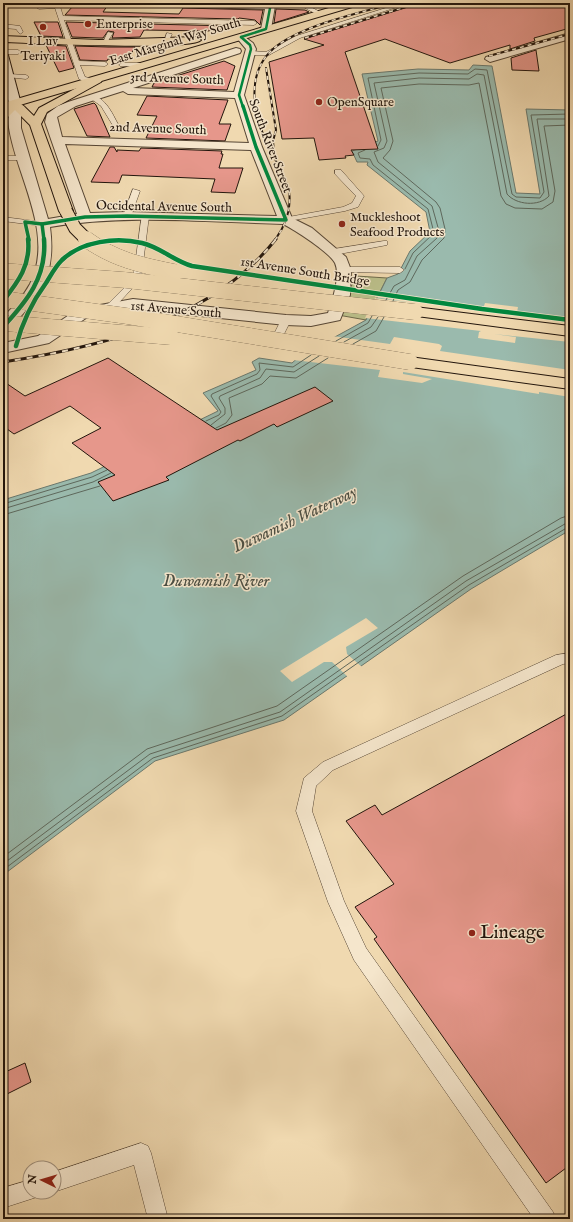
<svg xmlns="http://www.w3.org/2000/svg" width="573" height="1222" viewBox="0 0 573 1222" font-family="'IM FELL English',serif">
  <rect width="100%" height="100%" fill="#f0d9b0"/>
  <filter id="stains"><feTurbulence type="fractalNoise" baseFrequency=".005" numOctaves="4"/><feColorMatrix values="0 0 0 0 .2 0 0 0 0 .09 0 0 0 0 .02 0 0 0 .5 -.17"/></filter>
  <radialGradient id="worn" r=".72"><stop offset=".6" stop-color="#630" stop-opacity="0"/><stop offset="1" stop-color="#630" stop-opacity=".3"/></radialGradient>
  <polygon fill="#bbbf8a" stroke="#6e6a4b" points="356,276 387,278 366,320 338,315"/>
  <polygon fill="#9abaad" stroke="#6a786d" points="473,65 492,66 516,193 540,194 526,109 570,110 570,530 471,589 284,720 155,761 3,875 3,500 91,473 218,411 203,393 256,370 252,362 259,358 292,363 300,356 366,320 387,278 398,274 410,251 430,232 426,212 367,165 368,162 357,162 352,151 378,141 362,74 418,69 469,70"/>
  <g fill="#f0d9b0">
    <polygon points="377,293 483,309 485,303 518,307 517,312 570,319 570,342 494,334 516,337 515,343 478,338 479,332 481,331 365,318 375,298 414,303 375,297"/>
    <polygon points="332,336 390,344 394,337 439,344 442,346 440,351 570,370 570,397 539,392 539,394 403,372 403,374 432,379 422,383 378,377 380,370 293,360 299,354"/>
    <polygon points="366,618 378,628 346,647 347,654 362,667 348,677 332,662 324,662 292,682 280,671"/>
  </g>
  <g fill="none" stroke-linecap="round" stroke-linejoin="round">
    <g stroke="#5e685c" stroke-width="1">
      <polyline points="378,146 381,140 368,78 419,73 468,74 475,69 487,70 512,194 516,197 540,198 544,192 531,115 570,114"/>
      <polyline points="365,150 358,153 360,158 370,159 373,165 428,209 434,233 413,253 405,269"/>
      <path d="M386,300L394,286L405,280L417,256L437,238L439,231L432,206L378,162L374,152L384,148L387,141L374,83L419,78L469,79L477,74L484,75L507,194C516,205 539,207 549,196L537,119H570"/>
      <polyline points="393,301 398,290 410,282 422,260 444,238 445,229 440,208 436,202 383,158 390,150 393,141 381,88 419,84 469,85 479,83 501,196 506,204 515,208 542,209 553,202 555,191 544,126 570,125"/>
      <polyline points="336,341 368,323 372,316"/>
      <polyline points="344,342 371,327 378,317"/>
      <polyline points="353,344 376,331 384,317"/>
      <polyline points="206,421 219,415 221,412 211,396 212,394 257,374 260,370 259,363 293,367 311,355"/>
      <polyline points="211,425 225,414 225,408 219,398 220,396 260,378 266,369 294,372 319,356"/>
      <polyline points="216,428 226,423 232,415 229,398 262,384 270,376 296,378 328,358"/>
      <polyline points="3,504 92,477 107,470"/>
      <polyline points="3,509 93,482 111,473"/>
      <polyline points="3,515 100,486"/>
      <polyline points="3,857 147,749 277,706 463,576 561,518 570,515"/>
      <polyline points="3,864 150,754 280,712 466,581 570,521"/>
      <polyline points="3,870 153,758 282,716 469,585 570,526"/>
    </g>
  </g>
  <g fill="#e6978b" stroke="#22150c">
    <polygon points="421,3 552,3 570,8 570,28 534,38 535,41 510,49 510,45 450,63 385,39 345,52 378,149 351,150 354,155 345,156 346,158 319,160 314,138 282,139 269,62 324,45 304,39"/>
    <polygon points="85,4 108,5 103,12 179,14 183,8 263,10 260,25 255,20 239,18 238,19 65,15 73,6 83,6"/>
    <polygon points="276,9 305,10 309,12 274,23"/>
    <polygon points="34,22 58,22 63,37 41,36"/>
    <polygon points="66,22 232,26 219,30 207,31 144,30 140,37 112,38 114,32 108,31 103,38 99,38 72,37"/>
    <polygon points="46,45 66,46 74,68 59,72"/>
    <polygon points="75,46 108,47 135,47 128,59 108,59 107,61 80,60"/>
    <polygon points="536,50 539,71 512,70 511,58"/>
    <polygon points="224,61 235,66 227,90 152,87 154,83"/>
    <polygon points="147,96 228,100 219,124 231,124 225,141 146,138 157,116 137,115"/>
    <polygon points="94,103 96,105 110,137 87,136 74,109"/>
    <polygon points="110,147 114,147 117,152 117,150 139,151 141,148 222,151 221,154 223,154 219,168 243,168 235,193 211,192 215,179 122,175 119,183 91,182"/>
    <polygon points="108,358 217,430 315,387 333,401 277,427 274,424 240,441 238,440 166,477 169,480 113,501 98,482 115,475 72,443 101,428 70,406 14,434 3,426 3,381 25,396"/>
    <polygon points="570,712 570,1165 546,1183 374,939 377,937 355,907 394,884 346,821 375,805 382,815"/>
    <polygon points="25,1063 31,1082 3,1096 3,1073"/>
  </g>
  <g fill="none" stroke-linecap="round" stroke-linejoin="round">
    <defs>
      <g id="service">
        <path d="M53,3H59L63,16L254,21L257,23L254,25L64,20L79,61L105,62L108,64L105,66L80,65L85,77L100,80C95,83 84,82 79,79L55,8L39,9L36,7L54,5Z"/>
        <polygon points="402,3 410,3 300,38 269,55 251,55 248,53 251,51 266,52 296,36"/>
        <polygon points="307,5 322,13 323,14 318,15 305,8"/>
        <polygon points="3,24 20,26 23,32 20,34 16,29 3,28"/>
        <polygon points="108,32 113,33 106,44 102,44"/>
        <polygon points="167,33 172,34 167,44 163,44"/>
        <polygon points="150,42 155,43 150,51 146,51"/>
        <polygon points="3,50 18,50 21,52 18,54 3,54"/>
        <polygon points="122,63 144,63 147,65 144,67 120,66 119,65"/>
        <polygon points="9,74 26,75 29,77 26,79 7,77 6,76"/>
        <path d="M90,96C105,94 114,117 120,128L119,129H115L101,106L90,98Z"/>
        <polygon points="3,156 23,156 27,158 23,160 3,160"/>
        <polygon points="335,170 341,170 364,196 358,207 345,211 283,222 283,218 343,207 352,203 356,196 335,174"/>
        <polygon points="133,189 140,191 131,216 124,218 123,216"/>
        <polygon points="142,214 149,216 141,279 113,309 107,309 107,305 133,279"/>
        <polygon points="3,217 42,222 46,224 42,226 3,221"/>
        <polygon points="384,241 387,241 387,245 334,255 330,252 334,249"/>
        <polygon points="344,267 400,267 404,270 400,273 341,272 340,270"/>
        <polygon points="286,317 291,320 283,336 281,338 275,338 273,336 281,320"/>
        <polygon points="570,653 570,663 563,664 333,770 316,786 312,811 344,901 366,948 553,1212 556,1219 534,1219 354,960 328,902 296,811 304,778 323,762 556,655"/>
        <polygon points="141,1143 148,1146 151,1153 168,1219 148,1219 134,1165 54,1192 54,1172"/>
        <polygon points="30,1180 30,1192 39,1192 37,1197 3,1208 3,1188"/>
      </g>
      <g id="minor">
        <polygon points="161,3 275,3 275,6 271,29 266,32 261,29 265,9 165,6"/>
        <polygon points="570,33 570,39 490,62 485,59 486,57"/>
        <path d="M241,34L253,43L256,49L244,95L262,147L292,218L312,228L346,257L351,270L350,295L340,320L311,326L286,325L133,309L89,316L49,343L3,353V343L38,336L78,309L133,299L286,315L311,316L328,313C332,301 341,276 335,263C329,252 295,230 283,224C206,222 126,214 50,227C55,265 47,288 21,316C16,323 11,330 3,332V317C13,307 23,297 30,284C55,234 17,178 9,128C8,120 9,112 9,104L11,102H19L21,104V128L48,219L77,214L45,122L47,114L58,106L68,102L236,48L240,49L241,51L240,53L133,88L234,92L246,49L236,37ZM123,91L128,94L235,98L249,143L62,137L57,117L76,106ZM65,144L251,150L277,216L127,212L90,213Z"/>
      </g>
      <polygon id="secondary" points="3,52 8,55 21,104 19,106 11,106 9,104 3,76"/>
      <g id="primary">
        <polygon points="346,3 360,3 359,5 3,110 3,103"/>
        <path d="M3,36L99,40L196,37L201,40C191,51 28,43 3,42Z"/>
      </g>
      <g id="motorway">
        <path d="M97,77L101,78L102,80L101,82L47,112L41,124L73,211L71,214H61L59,211L30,125L15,110L7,118L3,119V110C18,95 21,104 34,116L39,108Z"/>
        <polygon points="415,307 570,326 570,336 409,315 407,312 409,309"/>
        <polygon points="410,357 570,379 570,389 404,366 402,362 404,358"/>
      </g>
    </defs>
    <use href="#service" stroke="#564635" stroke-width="1"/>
    <use href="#minor" stroke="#564635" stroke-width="2"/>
    <use href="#secondary" stroke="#22150c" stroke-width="2"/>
    <use href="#primary" stroke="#22150c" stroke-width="2"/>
    <use href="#motorway" stroke="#22150c" stroke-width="2"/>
    <use href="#service" fill="#f5e6cc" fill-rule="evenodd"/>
    <use href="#minor" fill="#f5e6cc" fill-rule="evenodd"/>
    <use href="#secondary" fill="#f5e6cc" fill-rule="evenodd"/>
    <use href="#primary" fill="#f0d9b0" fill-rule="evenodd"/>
    <use href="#motorway" fill="#f0d9b0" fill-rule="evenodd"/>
    <defs>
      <g id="rail-far1">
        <polyline points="305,38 418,3"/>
        <polyline points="489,56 570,34"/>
        <polyline points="266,68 276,130 273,141 274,153"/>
        <path d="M275,240C285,226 292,210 289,192C286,176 276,162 269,148C254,117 244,75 273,49C301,25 360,13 395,3"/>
      </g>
      <path id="rail" d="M3,362C101,347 211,321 276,239"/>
    </defs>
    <use href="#rail-far1" stroke="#22150c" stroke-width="2"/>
    <use href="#rail" stroke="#22150c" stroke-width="3"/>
    <use href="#rail-far1" stroke="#f5e6cc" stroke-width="1.5" stroke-dasharray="4" stroke-linecap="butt"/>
    <use href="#rail" stroke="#f5e6cc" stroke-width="2" stroke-dasharray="6" stroke-linecap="butt"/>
    <defs>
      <polyline id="motorway-bridge-far1" points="66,211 75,228 87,240"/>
      <g id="motorway-bridge">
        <path d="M86,239C113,259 143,266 175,272"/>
        <polyline points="3,271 125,280 415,312"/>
        <polyline points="3,299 127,316 410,362"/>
        <polyline points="3,323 171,337"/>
      </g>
    </defs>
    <use href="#motorway-bridge-far1" stroke="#22150c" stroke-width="14" stroke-linecap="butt"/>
    <use href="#motorway-bridge" stroke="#22150c" stroke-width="16" stroke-linecap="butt"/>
    <use href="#motorway-bridge-far1" stroke="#f0d9b0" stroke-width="12"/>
    <use href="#motorway-bridge" stroke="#f0d9b0" stroke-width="16"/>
    <defs>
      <g id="cycleway-far2">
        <polyline points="241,37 266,29 271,3"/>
        <polyline points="241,37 250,45 251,49 239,95 243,107"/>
      </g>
      <g id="cycleway-far1">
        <polyline points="42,224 44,240"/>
        <polyline points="29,240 25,222 42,224 85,217 127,216 286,220 256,147 243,106"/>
      </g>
      <g id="cycleway">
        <path d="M3,301C18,282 31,265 28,239"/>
        <path d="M3,327C27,301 47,277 44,239"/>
        <path d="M16,346C22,323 32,302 46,283C51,275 55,267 62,260C82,241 116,237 142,243C160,247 174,261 192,266L482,309L570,320"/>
      </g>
    </defs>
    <use href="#cycleway-far2" stroke="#f5e6cc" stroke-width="3.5"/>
    <use href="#cycleway-far1" stroke="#f5e6cc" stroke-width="5"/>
    <use href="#cycleway" stroke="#f5e6cc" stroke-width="6"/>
    <use href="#cycleway-far2" stroke="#00873e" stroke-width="2.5"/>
    <use href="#cycleway-far1" stroke="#00873e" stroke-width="3.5"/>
    <use href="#cycleway" stroke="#00873e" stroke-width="4.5"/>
  </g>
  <g fill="#8f2418" stroke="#f5e6cc" stroke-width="1.5">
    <circle cx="88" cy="24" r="4"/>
    <circle cx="43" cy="27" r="4"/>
    <circle cx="319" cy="102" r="4"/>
    <circle cx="342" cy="224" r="4"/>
    <circle cx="472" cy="933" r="4"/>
  </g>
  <g text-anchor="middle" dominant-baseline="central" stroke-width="3" stroke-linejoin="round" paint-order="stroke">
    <g font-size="13" fill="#22150c" stroke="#f5e6cc" text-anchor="start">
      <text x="96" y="24">Enterprise</text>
      <text x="43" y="41" text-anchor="middle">I Luv<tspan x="43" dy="15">Teriyaki</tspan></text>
      <text x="327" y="102">OpenSquare</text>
      <text x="350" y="217">Muckleshoot<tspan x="350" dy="15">Seafood Products</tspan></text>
    </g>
    <g font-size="13" fill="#22150c" stroke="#f5e6cc">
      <text transform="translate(175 42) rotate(-17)">East Marginal Way South</text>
      <text transform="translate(177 79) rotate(2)">3rd Avenue South</text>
      <text transform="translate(158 129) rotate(2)">2nd Avenue South</text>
      <text transform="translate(270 146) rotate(69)">South River Street</text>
      <text transform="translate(164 207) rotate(1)">Occidental Avenue South</text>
      <text transform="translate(305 272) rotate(9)">1st Avenue South Bridge</text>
      <text transform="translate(176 310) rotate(5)">1st Avenue South</text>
    </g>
    <g font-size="17" font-style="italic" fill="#4c4f44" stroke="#f5e6cc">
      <text transform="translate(295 520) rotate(-25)">Duwamish Waterway</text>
      <text x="216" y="581">Duwamish River</text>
    </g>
    <g font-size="19" fill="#22150c" stroke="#f5e6cc" text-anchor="start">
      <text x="480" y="933">Lineage</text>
    </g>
  </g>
  <rect width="573" height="1222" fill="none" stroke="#f0d9b0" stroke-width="16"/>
  <rect x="4" y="4" width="565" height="1214" fill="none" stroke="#22150c" stroke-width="2"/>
  <rect x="8" y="8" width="557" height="1206" fill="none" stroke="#22150c"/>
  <g transform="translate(42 1180) rotate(275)"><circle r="19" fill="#f5e6cc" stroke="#a1927f"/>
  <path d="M0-3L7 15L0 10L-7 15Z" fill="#8f2418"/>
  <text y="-6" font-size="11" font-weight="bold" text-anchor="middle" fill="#22150c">N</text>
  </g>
  <rect width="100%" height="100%" filter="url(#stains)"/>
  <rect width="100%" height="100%" fill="url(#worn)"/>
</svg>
